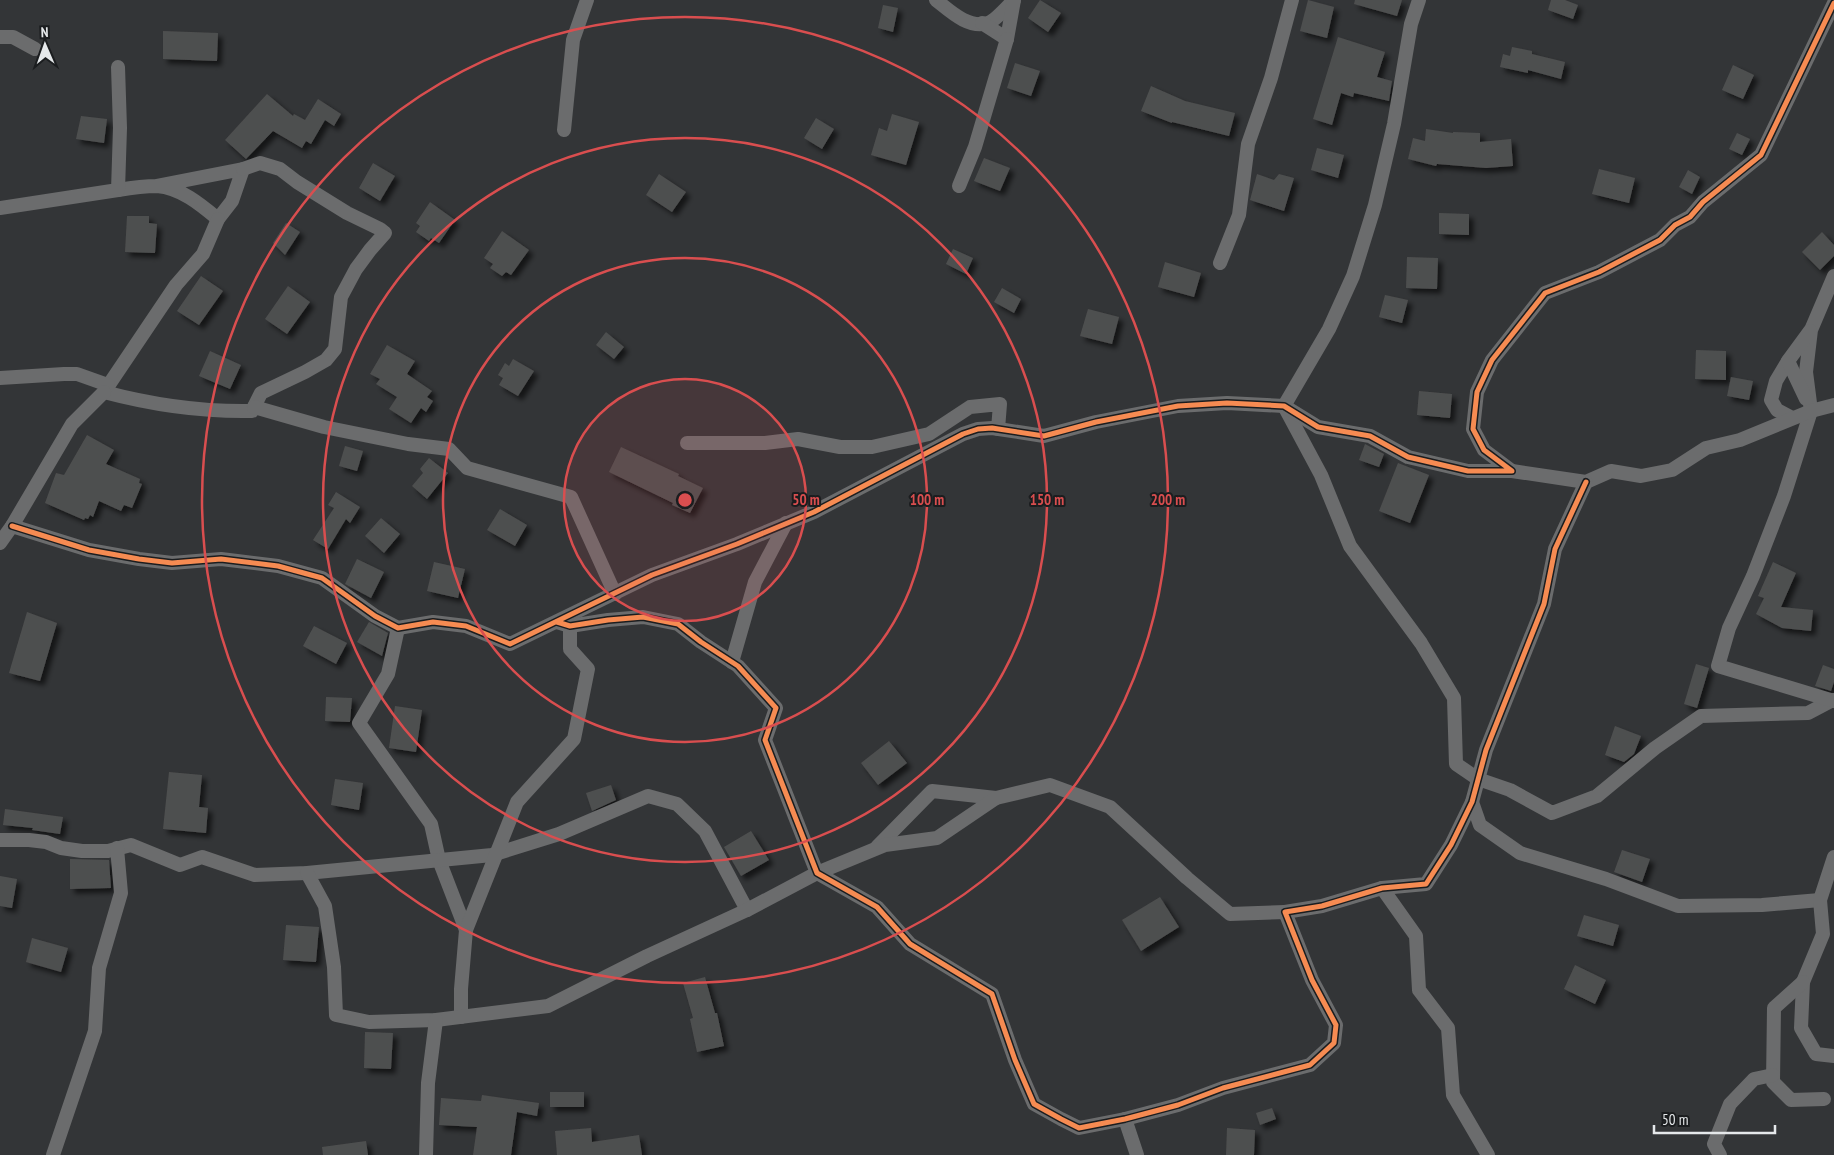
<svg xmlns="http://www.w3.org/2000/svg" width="1834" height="1155" viewBox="0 0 1834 1155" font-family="'PT Sans Narrow',sans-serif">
  <defs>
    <filter id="shadow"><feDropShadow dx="4.5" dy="4.5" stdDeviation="2.5" flood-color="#0009"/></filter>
  </defs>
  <rect width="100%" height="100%" fill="#333537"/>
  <g fill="#4e4f4f" filter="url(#shadow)">
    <polygon points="1040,0 1061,13 1048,32 1028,18"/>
    <polygon points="1308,0 1334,7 1327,38 1300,31"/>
    <polygon points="1355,0 1402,0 1397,16 1354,4"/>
    <polygon points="1551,0 1565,0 1578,5 1573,19 1548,10"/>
    <polygon points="883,5 898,8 893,32 878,28"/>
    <polygon points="163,31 218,33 217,61 163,59"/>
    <polygon points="1338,37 1385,52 1377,77 1392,81 1389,101 1354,93 1353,97 1341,93 1332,125 1313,119"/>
    <polygon points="1512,47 1532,51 1532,54 1565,62 1561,79 1528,70 1528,73 1500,67 1503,54 1510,56"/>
    <polygon points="1015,63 1040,71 1031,96 1007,88"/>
    <polygon points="1733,65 1754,75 1743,99 1722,90"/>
    <polygon points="1151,86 1185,101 1235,113 1229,136 1172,122 1172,123 1141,111"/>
    <polygon points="267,94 293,116 294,114 305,120 318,99 341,114 334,126 325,120 311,144 306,141 302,148 273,131 246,159 225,140"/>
    <polygon points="892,114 919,122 906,165 871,155 879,128 887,131"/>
    <polygon points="81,116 107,119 104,143 76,139"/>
    <polygon points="816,118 834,129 822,149 804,138"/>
    <polygon points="1426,129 1453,133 1453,132 1480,133 1480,142 1511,139 1513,166 1486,168 1437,164 1436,166 1408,159 1413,138 1425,141"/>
    <polygon points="1737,133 1750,139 1742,155 1729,149"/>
    <polygon points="1317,148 1344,155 1338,178 1311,170"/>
    <polygon points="984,158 1010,168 1000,191 974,181"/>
    <polygon points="373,163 395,176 380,201 359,188"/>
    <polygon points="1599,169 1635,178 1629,203 1592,194"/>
    <polygon points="1688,170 1700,177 1692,194 1679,187"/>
    <polygon points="659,174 686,192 672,212 646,195"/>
    <polygon points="1257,174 1274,180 1279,174 1294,178 1284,211 1250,200"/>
    <polygon points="430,202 455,220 439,243 431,238 429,241 416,232 420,226 416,223"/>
    <polygon points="1439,213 1469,214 1469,235 1439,234"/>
    <polygon points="127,216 149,216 149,223 157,224 155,253 125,252"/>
    <polygon points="286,223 300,232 285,255 273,243"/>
    <polygon points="502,231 529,250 511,275 506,272 502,276 490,268 493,264 484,258"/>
    <polygon points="1822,232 1834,245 1834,256 1820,270 1802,252"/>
    <polygon points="953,249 973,258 966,274 946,264"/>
    <polygon points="1407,257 1438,258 1437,289 1406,288"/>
    <polygon points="1165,262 1201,273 1194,297 1158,287"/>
    <polygon points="201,276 223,291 199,325 177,311"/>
    <polygon points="288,286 310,302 287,334 265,319"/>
    <polygon points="1002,288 1021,299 1014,313 994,302"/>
    <polygon points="1385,295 1408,300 1402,323 1379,317"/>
    <polygon points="1088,309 1119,317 1112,344 1080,336"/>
    <polygon points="606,332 624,347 614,359 596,345"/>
    <polygon points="387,345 415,361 407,374 432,391 427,397 433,401 426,412 421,408 411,423 389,409 397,397 376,384 380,379 370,374"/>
    <polygon points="1696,350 1726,351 1726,380 1695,379"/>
    <polygon points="210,351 241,365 230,389 199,376"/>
    <polygon points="513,359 534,371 518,396 499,385 503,378 498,375 505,363 509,366"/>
    <polygon points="1731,377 1753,381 1749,400 1727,396"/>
    <polygon points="1419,391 1452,394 1450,418 1417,415"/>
    <polygon points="87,435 114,450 106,464 140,479 139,483 142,484 132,508 124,505 121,511 99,501 93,517 90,515 88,519 85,518 84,520 45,503 56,473 64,475"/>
    <polygon points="1365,444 1384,454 1379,467 1359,460"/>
    <polygon points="345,446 363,451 357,471 339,466"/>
    <polygon points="621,447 679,474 678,476 703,488 690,513 672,505 673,503 609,472"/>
    <polygon points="429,458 448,473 427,499 412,486 423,473 420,469"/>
    <polygon points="1398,463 1429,475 1410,523 1379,511"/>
    <polygon points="336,492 360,507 350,523 346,519 328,549 313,540 334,508 328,505"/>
    <polygon points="500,509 527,525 515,546 487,530"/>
    <polygon points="381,518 400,534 384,553 365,536"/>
    <polygon points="357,559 384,572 371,598 345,584"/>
    <polygon points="434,562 465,569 458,598 427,591"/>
    <polygon points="1773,562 1796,573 1781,607 1813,610 1811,631 1782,628 1756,614 1764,598 1758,596"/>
    <polygon points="27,612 57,623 40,681 9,673"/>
    <polygon points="369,622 388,633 382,656 357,642"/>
    <polygon points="314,626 347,643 336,664 303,646"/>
    <polygon points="1696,664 1709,668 1697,708 1684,704"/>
    <polygon points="1823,665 1834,669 1834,682 1831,691 1815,686"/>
    <polygon points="326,697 352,698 350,722 325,721"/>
    <polygon points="395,706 422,710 416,752 389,748"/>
    <polygon points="1615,726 1641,736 1634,754 1624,762 1605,755"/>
    <polygon points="889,741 907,763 878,785 861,763"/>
    <polygon points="169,772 202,775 199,807 208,808 206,833 163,829"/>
    <polygon points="335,779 363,783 359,810 331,805"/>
    <polygon points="611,785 616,800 592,811 586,793"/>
    <polygon points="5,809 63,817 60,834 32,830 33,828 3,825"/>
    <polygon points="751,831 769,860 741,876 724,847"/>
    <polygon points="1622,850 1650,859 1642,882 1614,872"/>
    <polygon points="70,859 109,860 111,888 70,889"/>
    <polygon points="0,876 17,879 12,908 0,906"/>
    <polygon points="1160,897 1179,927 1141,951 1122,920"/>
    <polygon points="1584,915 1619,925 1613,946 1577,936"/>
    <polygon points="286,925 319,927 316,962 283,960"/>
    <polygon points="32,938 68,948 61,972 26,962"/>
    <polygon points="1575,965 1606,980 1595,1004 1564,989"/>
    <polygon points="705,977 715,1013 717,1013 724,1046 697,1052 690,1019 693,1018 683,983"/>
    <polygon points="365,1032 393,1033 391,1069 364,1068"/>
    <rect x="550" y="1092" width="34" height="15"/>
    <polygon points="482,1095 539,1103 537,1116 517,1112 511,1155 473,1155 477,1127 439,1125 441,1098 481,1101"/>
    <polygon points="1272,1108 1276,1119 1260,1125 1256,1113"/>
    <polygon points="591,1128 592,1142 639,1135 642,1155 557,1155 555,1131"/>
    <polygon points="1227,1128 1255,1130 1254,1155 1226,1155"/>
    <polygon points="366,1141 368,1155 323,1155 322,1147"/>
  </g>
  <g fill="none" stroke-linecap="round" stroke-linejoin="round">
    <g stroke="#6b6c6d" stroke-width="14">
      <path d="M936,0C950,11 968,29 988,23C995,21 1008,6 1014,0"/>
      <polyline points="1419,0 1411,24 1394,124 1375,205 1353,276 1329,329 1284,406 1321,475 1350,546 1421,643 1454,698 1456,764 1478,779 1510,790 1552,813 1597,796 1655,748 1701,716 1808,713 1833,700"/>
      <polyline points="982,23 1007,39 1014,0"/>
      <polyline points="0,37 13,37 35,49"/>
      <polyline points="564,130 573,40 587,0"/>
      <polyline points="959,186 975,147 1007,39"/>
      <path d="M118,190C130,188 144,186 157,186C181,188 200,204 218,219L232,201L243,169L156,186"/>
      <polyline points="0,208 118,190 120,128 118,67"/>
      <path d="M218,219L203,254L176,285L104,392C153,405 201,412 252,411L261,393L305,372L326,360L335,349L341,297L356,269L370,250L385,233L380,229L347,213L297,182L280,169L260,163L243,169"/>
      <polyline points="1220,263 1239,215 1248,144 1271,78 1292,0"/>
      <polyline points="1834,276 1811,330 1806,372 1811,411 1784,496 1753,576 1729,628 1718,666 1834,701"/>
      <polyline points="1788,361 1776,381 1771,400 1777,410 1792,418"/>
      <polyline points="0,378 64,374 77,374 108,385"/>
      <polyline points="1806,399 1788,361 1810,331"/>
      <polyline points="254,407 324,427 408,444 449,449 467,468 571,497 615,594"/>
      <polyline points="687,443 765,443 798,439 840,447 872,447 929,434 970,407 1000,404 998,429"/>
      <polyline points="1512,471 1586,482 1611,471 1641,476 1672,470 1706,448 1740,440 1811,411 1834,405"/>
      <polyline points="12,526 89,550 139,559 172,563 221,559 278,566 322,578 375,616 398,628 433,622 466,626 510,644 652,575 737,544 814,512 963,434 978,429 992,428 1044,436 1096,422 1178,406 1227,403 1284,406 1318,427 1370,436 1408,457 1468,471 1512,471 1484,450 1473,429 1477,392 1492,360 1545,293 1599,272 1660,240 1675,225 1690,217 1703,202 1761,155 1834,3"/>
      <polyline points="0,543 12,526 72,424 104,392"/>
      <polyline points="557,622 570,626 608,620 643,617 678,624 701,642 738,666 776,708 765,740 817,873 877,907 910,944 992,994 1015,1060 1034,1104 1061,1119 1079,1128 1125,1119 1178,1105 1223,1088 1310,1065 1334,1043 1336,1025 1312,980 1285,912 1322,906 1382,888 1426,884 1451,845 1472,802 1486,750 1544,604 1555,549 1586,482"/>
      <polyline points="398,628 388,674 359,723 431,824 439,860 466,930 461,989 461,1017"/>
      <polyline points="732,662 755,582 786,523"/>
      <polyline points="1472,802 1480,825 1520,853 1606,879 1678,906 1762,905 1820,900"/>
      <polyline points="0,840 29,840 46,842 61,848 82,851 108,851 131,845 180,865 202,857 255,875 307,873 492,855 559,834 648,796 677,804 705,831 747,910"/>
      <polyline points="877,847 932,791 996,798"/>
      <polyline points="1834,857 1820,900 1823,934 1803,982 1801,1028 1816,1054 1834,1056"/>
      <polyline points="307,873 325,906 334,967 336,1015 369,1022 436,1020 548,1006 647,956 747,910 817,873 885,845 937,838 996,798 1050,785 1110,807 1187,878 1230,914 1285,912"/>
      <polyline points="1382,888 1416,936 1419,990 1448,1028 1453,1095 1488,1155"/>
      <polyline points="466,930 517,802 574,739 588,669 570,649 570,626"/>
      <polyline points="1803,982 1774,1008 1773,1082 1791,1100 1824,1099"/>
      <polyline points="1125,1119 1137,1155"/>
      <polyline points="53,1155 95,1031 99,968 121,893 117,848"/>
      <polyline points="426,1155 428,1083 436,1020"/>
      <polyline points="1720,1155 1714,1144 1730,1104 1754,1079 1773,1075"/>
    </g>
    <defs>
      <g id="cycleway">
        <polyline points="12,526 89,550 139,559 172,563 221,559 278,566 322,578 375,616 398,628 433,622 466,626 510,644 652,575 737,544 814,512 963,434 978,429 992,428 1044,436 1096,422 1178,406 1227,403 1284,406 1318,427 1370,436 1408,457 1468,471 1512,471 1484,450 1473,429 1477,392 1492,360 1545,293 1599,272 1660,240 1675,225 1690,217 1703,202 1761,155 1834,3"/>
        <polyline points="557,622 570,626 608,620 643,617 678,624 701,642 738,666 776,708 765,740 817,873 877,907 910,944 992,994 1015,1060 1034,1104 1061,1119 1079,1128 1125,1119 1178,1105 1223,1088 1310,1065 1334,1043 1336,1025 1312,980 1285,912 1322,906 1382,888 1426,884 1451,845 1472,802 1486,750 1544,604 1555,549 1586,482"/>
      </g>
    </defs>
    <use href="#cycleway" stroke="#1b1d1f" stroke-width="8"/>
    <use href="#cycleway" stroke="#f68b52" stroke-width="5"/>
  </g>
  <circle cx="685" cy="500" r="121" fill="#d94e4f" fill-opacity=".12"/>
  <g fill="none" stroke="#d94e4f" stroke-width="2.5">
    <circle cx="685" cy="500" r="121"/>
    <circle cx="685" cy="500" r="242"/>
    <circle cx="685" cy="500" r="362"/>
    <circle cx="685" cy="500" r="483"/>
  </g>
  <circle cx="685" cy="500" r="8" fill="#d94e4f" stroke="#1b1d1f" stroke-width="2.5"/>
  <g font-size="15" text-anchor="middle" font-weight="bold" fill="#d94e4f" stroke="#1b1d1f" stroke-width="4" stroke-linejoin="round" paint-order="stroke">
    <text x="806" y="505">50 m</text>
    <text x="927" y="505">100 m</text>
    <text x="1047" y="505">150 m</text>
    <text x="1168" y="505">200 m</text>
  </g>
  <g transform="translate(45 45) rotate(358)" stroke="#1b1d1f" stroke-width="4" paint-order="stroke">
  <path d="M0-4L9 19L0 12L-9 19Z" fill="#e5e8ea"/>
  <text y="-8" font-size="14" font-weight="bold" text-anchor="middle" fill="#e5e8ea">N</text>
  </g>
  <path d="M1654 1125v8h121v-8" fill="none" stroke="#e5e8ea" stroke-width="2.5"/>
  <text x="1662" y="1125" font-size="15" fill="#e5e8ea" stroke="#1b1d1f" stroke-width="4" paint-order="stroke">50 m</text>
</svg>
